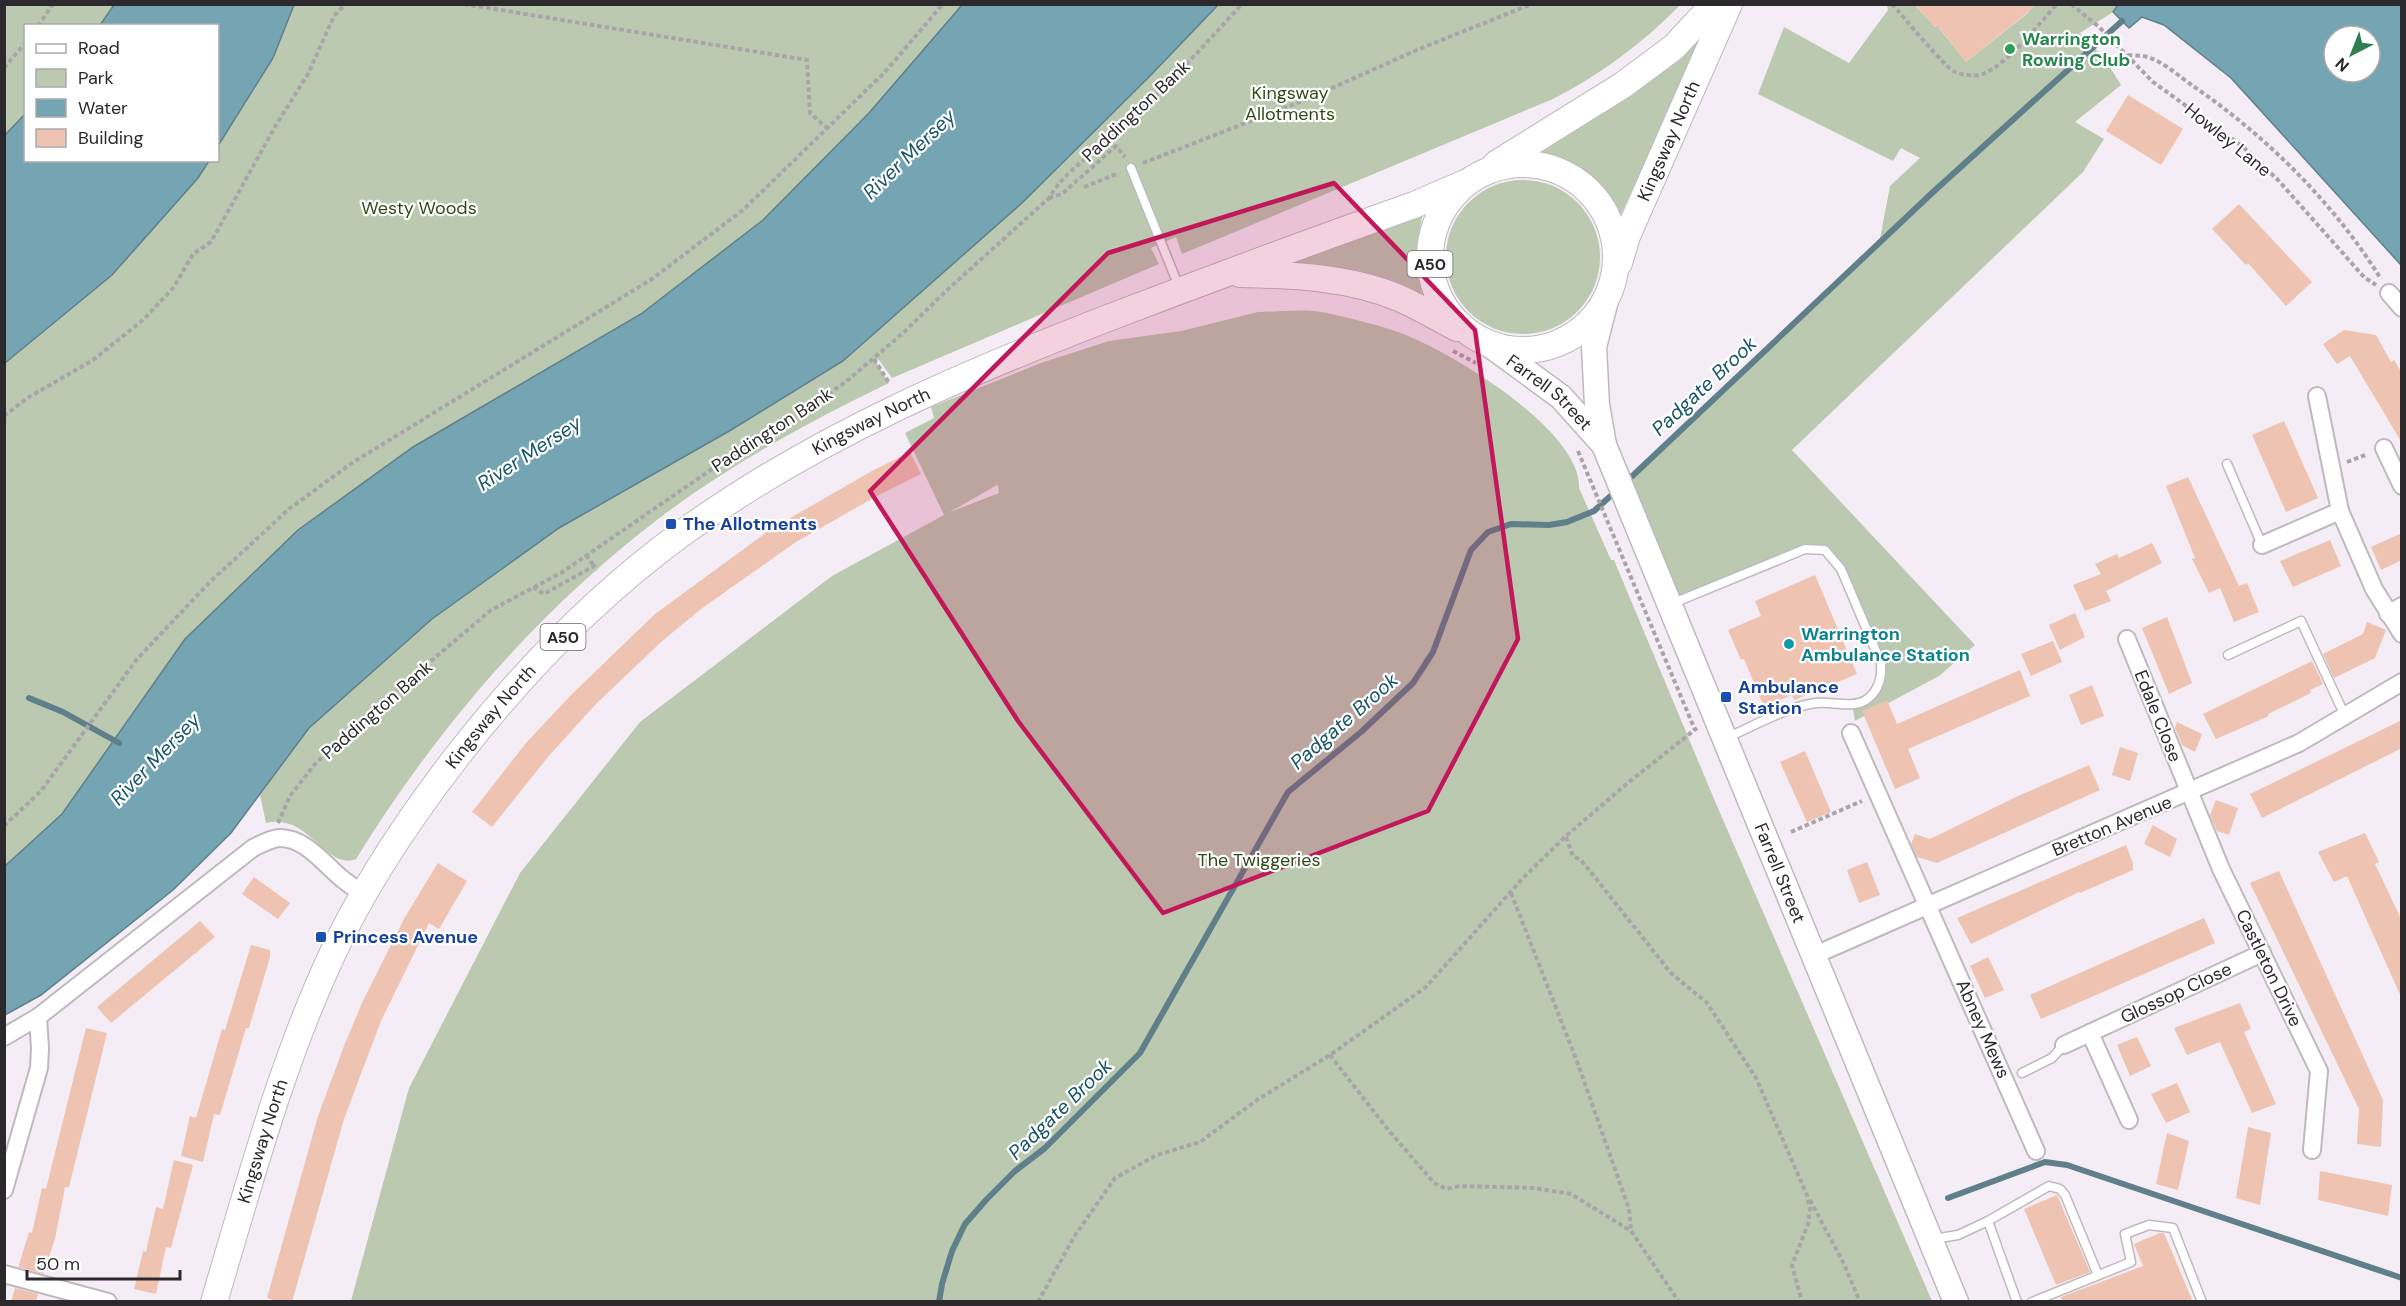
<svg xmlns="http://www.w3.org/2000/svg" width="2406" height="1306" viewBox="0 0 2406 1306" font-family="'DM Sans',sans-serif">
  <rect width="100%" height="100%" fill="#f4edf5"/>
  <g fill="#bac9af" fill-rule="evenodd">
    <polygon points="5,5 114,5 100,25 26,26 25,114 5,135"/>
    <polygon points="294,5 962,5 869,113 763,220 641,314 413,447 298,530 185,639 62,814 5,866 5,363 47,329 198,178 209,161 218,160 218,146 273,58"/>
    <path d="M1218,5H1680C1642,44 1601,74 1553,99L1182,254L1176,237L1151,248L1159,264L892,378L879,360L874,359L889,383C812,420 735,462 666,513C541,607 438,726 356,859C325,871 310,813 266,823L260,795L309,728L432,619L559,528L731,430L843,361L1022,203L1149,77Z"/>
    <polygon points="1887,5 1915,5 1935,27 1962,5 1968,5 1939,28 1966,62 2029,12 2024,5 2118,5 2113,12 2080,33 2105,59 2121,85 2075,122 2104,139 2083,172 1792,450 1975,645 1939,676 1855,721 1852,704 1873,693 1881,663 1832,556 1814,548 1680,600 1631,478 1879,244 1890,186 1920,158 1901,148 1893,161 1758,94 1784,27 1849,63 1888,10"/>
    <path d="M1707,29L1620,216C1596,176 1582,163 1537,151Z"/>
    <circle cx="1523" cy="257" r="77"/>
    <polygon points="1423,213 1417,243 1422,298 1255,269"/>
    <path d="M1258,312C1280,312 1305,308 1327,313C1350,318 1375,324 1398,332C1447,349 1582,430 1579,488L1611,560H1614L1717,806L1932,1301H351L409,1088L520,873L640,722L832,576L944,515L905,433L934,418L931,407L1041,363L1109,341L1181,331ZM998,486L999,493L950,512L997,485Z"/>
  </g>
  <g fill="#75a4b3" stroke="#5f7f8a" stroke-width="1.5" fill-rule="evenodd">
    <polygon points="114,5 114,4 294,5 273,58 218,146 218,26 100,25"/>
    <polygon points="962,5 1218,5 1149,77 1022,203 843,361 731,430 559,528 432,619 309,728 231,833 173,890 41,995 5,1015 5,866 62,814 185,639 298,530 413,447 641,314 763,220 869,113"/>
    <path d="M2118,5H2401V265L2231,78L2164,25L2142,17L2129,28L2113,12ZM2334,36H2370V72H2334Z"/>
    <polygon points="25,114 26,160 209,161 198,178 112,275 5,363 5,135"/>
  </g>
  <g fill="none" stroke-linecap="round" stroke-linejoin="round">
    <g stroke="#5f7f8a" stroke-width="6">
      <polyline points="1626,482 1932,193 2122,21"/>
      <polyline points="29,698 63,712 119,743"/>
      <polyline points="1948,1198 2045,1162 2067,1165 2402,1278"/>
      <polyline points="939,1302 942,1284 952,1251 965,1224 986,1200 1015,1171 1045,1148 1140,1053 1288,792 1361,732 1413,683 1433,652 1471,550 1488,532 1511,524 1549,525 1567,522 1594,511 1616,491"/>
    </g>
  </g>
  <g fill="#eec3b1">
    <polygon points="1915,4 2038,4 1966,62 1937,25 1934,27"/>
    <polygon points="2128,95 2183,129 2161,165 2106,131"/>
    <polygon points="2239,204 2312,282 2286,306 2248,263 2246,265 2212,229"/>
    <polygon points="2344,330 2376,335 2391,362 2394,360 2402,373 2402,443 2350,356 2337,364 2323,344"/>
    <polygon points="2284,421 2318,498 2286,512 2252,435"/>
    <polygon points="910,452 921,474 875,497 796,542 701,609 661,642 595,705 548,757 492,827 472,812 526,743 572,694 655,614 771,529 872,471"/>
    <polygon points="2188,477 2239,586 2247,583 2259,612 2234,622 2220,588 2209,593 2192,559 2195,558 2166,486"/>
    <polygon points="2402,533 2402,560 2381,570 2371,547"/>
    <polygon points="2330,540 2341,566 2293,587 2280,561"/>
    <polygon points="2152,543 2162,563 2106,591 2111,601 2085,611 2073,585 2101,574 2095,564 2117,554 2119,558"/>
    <polygon points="1815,575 1857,674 1794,700 1792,695 1764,707 1744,659 1741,660 1728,630 1761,616 1755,601"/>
    <polygon points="2075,613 2085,637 2060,650 2049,625"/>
    <polygon points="2167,617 2192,683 2169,694 2142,628"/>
    <polygon points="2367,622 2386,630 2375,658 2334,678 2323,654 2363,634"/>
    <polygon points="2053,641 2062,662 2031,676 2021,654"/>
    <polygon points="2312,661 2323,684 2310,690 2311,693 2268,714 2269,716 2216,739 2203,714"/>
    <polygon points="2020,670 2030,696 1908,749 1920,778 1895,789 1862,711 1887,700 1897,724"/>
    <polygon points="2092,685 2104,716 2081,725 2069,695"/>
    <polygon points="2402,720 2402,748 2262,818 2250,794"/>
    <polygon points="2177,722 2202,734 2195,752 2182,745 2175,728"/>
    <polygon points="2120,747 2138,753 2130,781 2112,775"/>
    <polygon points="1805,751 1831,812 1807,822 1780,762"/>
    <polygon points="2089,765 2100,790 1937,863 1917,857 1911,844 1915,834 1930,839 2016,797"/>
    <polygon points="2216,800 2238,808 2229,835 2217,831 2210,815"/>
    <polygon points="2153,825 2177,839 2170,857 2144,844"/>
    <polygon points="2365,833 2379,862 2375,864 2402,921 2402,999 2347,876 2334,882 2318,852"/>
    <polygon points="2126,845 2133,863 2133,870 2080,893 2079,892 1971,944 1957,918"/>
    <polygon points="1867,862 1880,895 1859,903 1847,870"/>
    <polygon points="438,863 467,881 439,929 429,923 381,1021 344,1119 292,1302 279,1302 267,1298 318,1116 344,1046 362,1003 405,917"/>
    <polygon points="2279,871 2383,1100 2381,1147 2357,1144 2359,1109 2250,883"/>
    <polygon points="254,877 290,903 278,919 242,894"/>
    <polygon points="2204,918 2215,943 2041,1019 2030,995"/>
    <polygon points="200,921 215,937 111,1023 97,1007"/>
    <polygon points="251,945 270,950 270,957 249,1028 246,1028 220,1115 214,1114 203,1162 181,1156 190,1116 196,1118 222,1029 225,1030"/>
    <polygon points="1988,957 2004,990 1985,998 1970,966"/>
    <polygon points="2240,1003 2251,1029 2244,1032 2276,1104 2252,1113 2220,1042 2187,1055 2174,1028"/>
    <polygon points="86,1028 107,1033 69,1187 65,1187 55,1239 43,1274 19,1267 19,1265 29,1232 32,1233 42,1188 46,1189"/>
    <polygon points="2137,1037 2151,1066 2130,1076 2117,1045"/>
    <polygon points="2177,1083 2190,1112 2166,1123 2151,1094"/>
    <polygon points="2248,1127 2271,1133 2260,1205 2236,1198"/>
    <polygon points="2167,1133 2189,1141 2178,1190 2156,1184"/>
    <polygon points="174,1160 193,1165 171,1248 166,1247 156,1294 134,1289 143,1251 146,1252 156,1207 163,1209"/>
    <polygon points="2320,1171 2392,1185 2388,1216 2318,1200"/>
    <polygon points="2057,1195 2090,1272 2056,1285 2024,1209"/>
    <polygon points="2160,1233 2164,1233 2193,1302 2059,1302 2062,1300 2061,1297 2143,1266 2134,1244"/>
    <polygon points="15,1288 38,1294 36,1302 11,1302"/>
  </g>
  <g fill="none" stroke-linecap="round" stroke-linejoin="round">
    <defs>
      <g id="lane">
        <polyline points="1131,168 1179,287"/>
        <polyline points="2227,464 2262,545"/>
        <path d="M1671,604L1805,549L1825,550L1841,569L1881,663C1882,676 1879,691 1866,700C1852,709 1832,701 1816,703C1786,707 1754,726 1726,738"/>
        <polyline points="2228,655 2301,621 2345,716"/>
        <polyline points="2022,1073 2052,1058 2064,1045"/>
        <polyline points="1988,1221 2049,1186 2060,1189 2065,1195 2098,1275"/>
        <polyline points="1933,1239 1958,1235 1988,1221 2017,1302"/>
        <polyline points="2032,1302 2131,1262 2125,1234 2149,1225 2173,1228 2202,1302"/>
      </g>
      <g id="street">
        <polyline points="2389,293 2402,308"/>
        <polyline points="2317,396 2340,511 2374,589 2402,634"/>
        <polyline points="2384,448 2402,486"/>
        <polyline points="2262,545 2340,511"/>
        <polyline points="2388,614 2402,606"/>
        <polyline points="2127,639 2221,869 2319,1071 2312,1150"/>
        <polyline points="1851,733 2036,1151"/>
        <polyline points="1815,955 2299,743 2402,682"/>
        <polyline points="2090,1033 2129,1120"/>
        <path d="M4,1037L38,1017L253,848C261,844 270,839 279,838C306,837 326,867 345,881C351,886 358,890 364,894"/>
        <polyline points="2064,1045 2262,953"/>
        <polyline points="4,1190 39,1068 40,1048 38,1017"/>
        <polyline points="4,1274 108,1302"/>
      </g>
      <g id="secondary">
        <path id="s1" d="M1606,300L1594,347L1597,405L1604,445L1956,1302"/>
        <path id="s2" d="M1490,345L1561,397L1604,445"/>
      </g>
      <g id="primary">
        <polyline points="1496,164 1623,85 1674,47 1714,4"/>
        <circle cx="1523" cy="257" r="93"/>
        <path id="s3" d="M1619,263L1627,236L1729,4"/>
        <path d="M1240,274C1293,275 1349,277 1399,298C1419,307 1438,318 1457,328"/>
        <path id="s4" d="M214,1302C249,1185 280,1067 331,957C363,887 408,820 455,759C520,675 595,597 681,534C818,435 972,370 1129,310C1224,274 1318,239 1414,205L1465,183"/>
      </g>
    </defs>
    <use href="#lane" stroke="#bfb9bf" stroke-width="11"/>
    <use href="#street" stroke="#bfb9bf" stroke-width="20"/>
    <use href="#secondary" stroke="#bfb9bf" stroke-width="27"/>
    <use href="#primary" stroke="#bfb9bf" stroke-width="28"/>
    <g stroke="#aaa4aa" stroke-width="4" stroke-dasharray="4.5 3" stroke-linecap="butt">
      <polyline points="464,4 807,60 810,113 828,129"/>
      <path d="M1892,4C1903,16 1945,68 1955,72C1962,75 1976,77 1983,74C2010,62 2037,26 2057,4"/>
      <polyline points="2071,4 2099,27 2153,82 2242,146 2278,180 2364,277 2376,285"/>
      <polyline points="38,26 53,4"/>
      <path d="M2128,55C2135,56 2144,55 2150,58C2165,63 2180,77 2193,86C2266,136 2334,203 2381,279"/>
      <polyline points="4,68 26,42"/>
      <polyline points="1143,163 1310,98 1419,49 1532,4"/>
      <polyline points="1084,187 1119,173"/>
      <polyline points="1049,198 1062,194 1116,146 1125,157"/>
      <polyline points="1453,351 1476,363"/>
      <polyline points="874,359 889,383"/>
      <polyline points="4,416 29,397 93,360 143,320 174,287 193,254 211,242 276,125 308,74 334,16 345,4"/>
      <polyline points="1578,451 1695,730"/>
      <polyline points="2347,462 2368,454"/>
      <polyline points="586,555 594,566"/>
      <polyline points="533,587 544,594 594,566 597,570"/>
      <path d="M278,823L290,796L315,764L371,712L491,610L561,573L712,469L817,402L848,380L902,334L946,291L1049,198C1066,168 1098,152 1123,128C1164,89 1203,47 1242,4"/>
      <polyline points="4,826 41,791 137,659 210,582 289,509 352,463 652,279 743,210 885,72 943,4"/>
      <polyline points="1791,832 1862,801"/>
      <polyline points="1566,837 1573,856 1581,860 1671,973 1707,1003 1756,1078 1807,1195 1810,1209 1808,1224 1792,1265 1802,1302"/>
      <polyline points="1511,893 1578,1064 1629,1209 1631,1230"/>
      <polyline points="1330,1055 1385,1126 1434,1183 1446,1189 1460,1186 1534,1188 1571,1194 1631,1231 1679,1302"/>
      <polyline points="1810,1200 1844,1264 1860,1302"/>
      <polyline points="1038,1302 1074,1237 1115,1178 1157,1155 1200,1142 1257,1100 1330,1055 1426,987 1523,878 1566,836 1629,782 1697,728"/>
    </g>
    <use href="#lane" stroke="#fff" stroke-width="8"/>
    <use href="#street" stroke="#fff" stroke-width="16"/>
    <use href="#secondary" stroke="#fff" stroke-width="24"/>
    <use href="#primary" stroke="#fff" stroke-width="26"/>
  </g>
  <path fill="#c2185b" fill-opacity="0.2" stroke="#c2185b" stroke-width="4.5" stroke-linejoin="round" d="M1334,183L1475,330L1518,639L1428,811L1163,913L1018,721L870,491L1108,253Z"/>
  <circle fill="#2e9e5b" stroke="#fff" stroke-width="2" cx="2010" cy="49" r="6"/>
  <g fill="#1a4fb4" stroke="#fff" stroke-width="2">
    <rect x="665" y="518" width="12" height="12" rx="3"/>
    <rect x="1720" y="691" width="12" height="12" rx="3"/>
    <rect x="315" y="931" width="12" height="12" rx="3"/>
  </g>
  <circle fill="#0f9aa8" stroke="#fff" stroke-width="2" cx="1789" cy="644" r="6"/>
  <g text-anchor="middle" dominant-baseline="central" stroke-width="4.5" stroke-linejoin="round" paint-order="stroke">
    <g fill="#fff" stroke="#6b696b" stroke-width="1.5">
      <rect x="1407.5" y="251" width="45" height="26" rx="4.5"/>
      <rect x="540.5" y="624" width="45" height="26" rx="4.5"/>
    </g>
    <g font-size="16" font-weight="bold" fill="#2c292c">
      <text x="1430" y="264">A50</text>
      <text x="563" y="637">A50</text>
    </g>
    <g font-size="18" font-weight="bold" fill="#27864d" stroke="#fff" text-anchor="start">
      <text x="2022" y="39">Warrington<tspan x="2022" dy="21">Rowing Club</tspan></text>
    </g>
    <g font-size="18" fill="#314b16" stroke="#fff">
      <text x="1290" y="93">Kingsway<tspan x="1290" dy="21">Allotments</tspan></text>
      <text x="419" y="208">Westy Woods</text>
      <text x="1259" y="860">The Twiggeries</text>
    </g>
    <g font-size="18" fill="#2c292c" stroke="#fff">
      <text transform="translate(1136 111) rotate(-43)">Paddington Bank</text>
      <text transform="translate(2228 140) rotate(39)">Howley Lane</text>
      <text stroke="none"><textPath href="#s3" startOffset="132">Kingsway North</textPath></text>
      <text stroke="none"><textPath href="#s2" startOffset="76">Farrell Street</textPath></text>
      <text stroke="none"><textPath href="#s4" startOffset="1140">Kingsway North</textPath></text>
      <text transform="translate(772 430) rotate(-33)">Paddington Bank</text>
      <text transform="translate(377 710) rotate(-41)">Paddington Bank</text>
      <text transform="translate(2158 716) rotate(68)">Edale Close</text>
      <text stroke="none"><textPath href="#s4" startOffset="654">Kingsway North</textPath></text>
      <text transform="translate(2112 826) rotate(-23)">Bretton Avenue</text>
      <text stroke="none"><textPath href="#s1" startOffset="610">Farrell Street</textPath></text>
      <text transform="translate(2269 968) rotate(64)">Castleton Drive</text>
      <text transform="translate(2176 993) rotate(-25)">Glossop Close</text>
      <text transform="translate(1983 1029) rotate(66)">Abney Mews</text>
      <text stroke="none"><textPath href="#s4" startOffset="168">Kingsway North</textPath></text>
    </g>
    <g font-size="18" font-weight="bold" fill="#164399" stroke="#fff" text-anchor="start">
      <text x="683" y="524">The Allotments</text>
      <text x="1738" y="687">Ambulance<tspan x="1738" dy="21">Station</tspan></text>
      <text x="333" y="937">Princess Avenue</text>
    </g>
    <g font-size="18" font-weight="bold" fill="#0d838f" stroke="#fff" text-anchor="start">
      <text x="1801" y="634">Warrington<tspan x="1801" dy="21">Ambulance Station</tspan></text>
    </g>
    <g font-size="20" font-style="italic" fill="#165567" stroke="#fff">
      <text transform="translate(909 154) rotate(-44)">River Mersey</text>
      <text transform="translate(1704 386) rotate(-43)">Padgate Brook</text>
      <text transform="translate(529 453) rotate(-33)">River Mersey</text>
      <text transform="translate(1344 721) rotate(-41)">Padgate Brook</text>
      <text transform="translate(155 759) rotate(-46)">River Mersey</text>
      <text transform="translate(1060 1109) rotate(-44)">Padgate Brook</text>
    </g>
  </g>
  <rect width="2406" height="1306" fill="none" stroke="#2c292c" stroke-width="12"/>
  <rect x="24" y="24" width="195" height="138" fill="#ffffff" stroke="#aba9ab" stroke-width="1.5"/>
  <rect x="36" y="44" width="30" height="9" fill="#ffffff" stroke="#aba9ab" stroke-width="1.5"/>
  <text x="78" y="54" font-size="18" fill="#2c292c">Road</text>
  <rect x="36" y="69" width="30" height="18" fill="#bac9af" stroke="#aba9ab" stroke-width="1.5"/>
  <text x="78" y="84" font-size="18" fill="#2c292c">Park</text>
  <rect x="36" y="99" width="30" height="18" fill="#75a4b3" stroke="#aba9ab" stroke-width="1.5"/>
  <text x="78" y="114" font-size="18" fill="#2c292c">Water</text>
  <rect x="36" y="129" width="30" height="18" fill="#eec3b1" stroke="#aba9ab" stroke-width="1.5"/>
  <text x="78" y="144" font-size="18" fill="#2c292c">Building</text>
  <g transform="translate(2352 54) rotate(222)"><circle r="28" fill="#ffffff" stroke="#aba9ab" stroke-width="1.5"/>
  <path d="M0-4.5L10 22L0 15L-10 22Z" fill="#2e7e4f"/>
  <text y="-9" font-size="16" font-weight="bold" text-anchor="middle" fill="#2c292c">N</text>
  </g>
  <path d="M27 1270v9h153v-9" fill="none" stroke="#2c292c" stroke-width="3"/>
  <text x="36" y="1270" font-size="18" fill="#2c292c" stroke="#ffffff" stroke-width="4.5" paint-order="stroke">50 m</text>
</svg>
